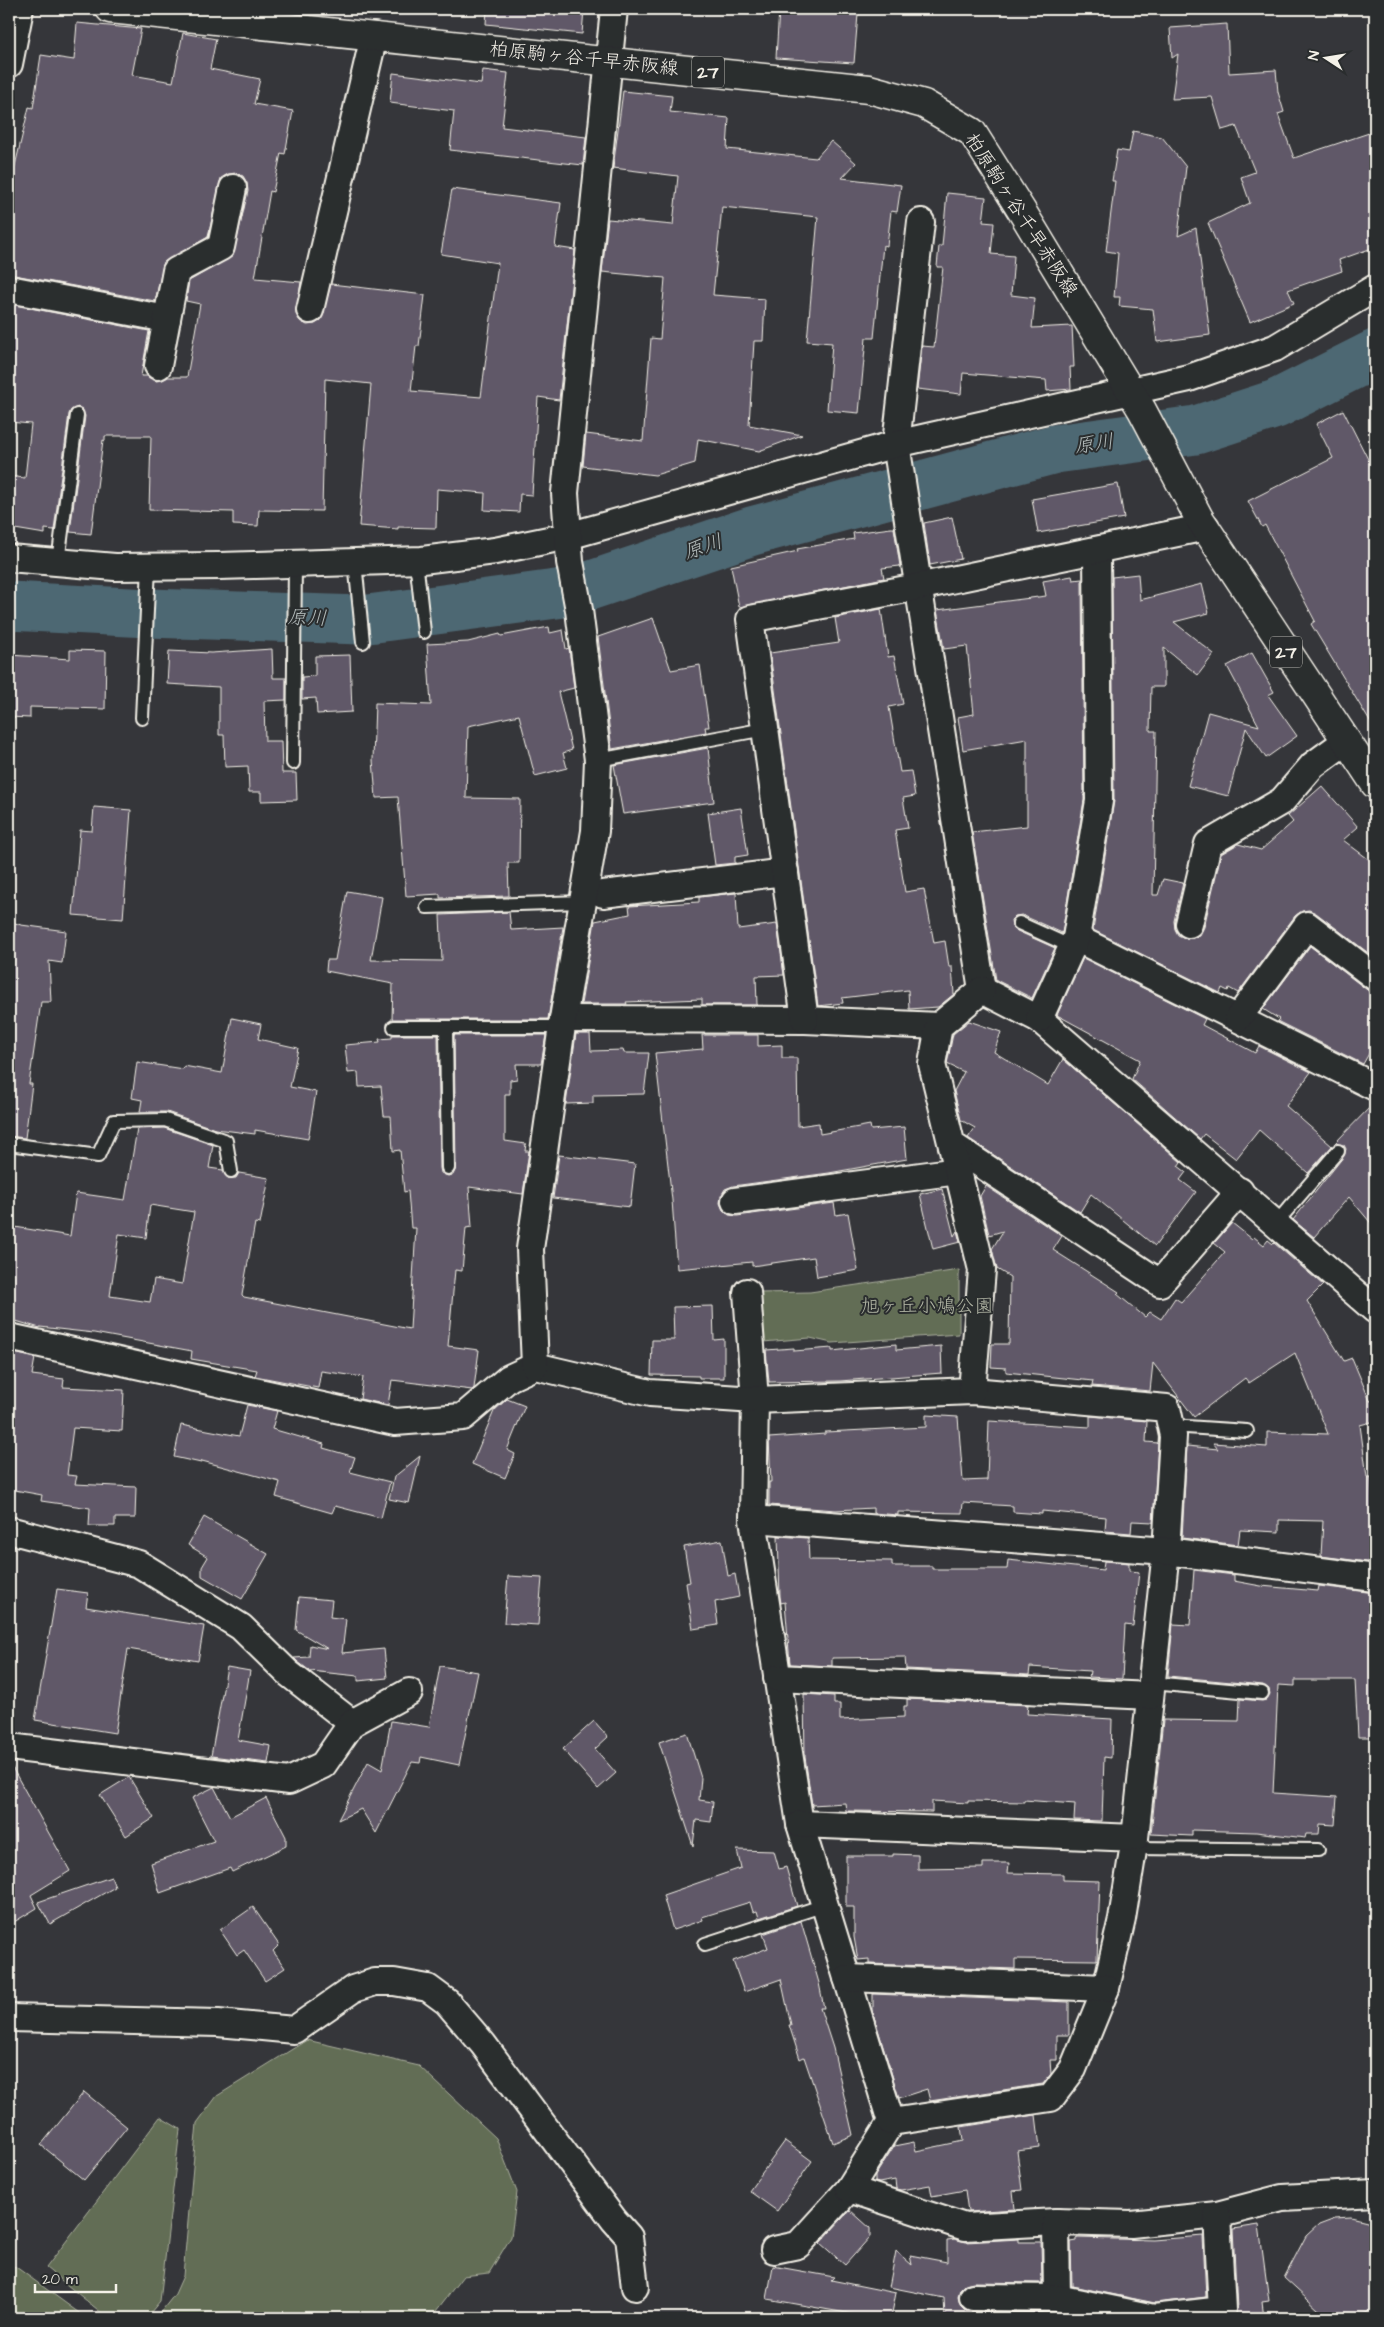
<svg xmlns="http://www.w3.org/2000/svg" width="1384" height="2327" viewBox="0 0 1384 2327" font-family="'Architects Daughter','Klee One',sans-serif">
  <rect width="100%" height="100%" fill="#35363a"/>
  <filter id="ink" filterUnits="userSpaceOnUse"><feTurbulence type="fractalNoise" baseFrequency=".02" numOctaves="2"/><feDisplacementMap in="SourceGraphic" scale="10" xChannelSelector="R" yChannelSelector="G"/><feConvolveMatrix kernelMatrix="1 2 1 2 8 2 1 2 1" color-interpolation-filters="sRGB"/></filter>
  <g filter="url(#ink)">
    <g fill="#626d54" stroke="#abaf9e">
      <polygon points="959,1270 959,1334 832,1343 810,1338 763,1342 759,1293 810,1292"/>
      <polygon points="307,2040 419,2066 496,2138 517,2192 511,2237 489,2273 463,2276 436,2311 433,2318 156,2318 175,2294 183,2276 197,2123 217,2096"/>
      <polygon points="160,2117 180,2129 160,2301 146,2318 108,2318 46,2268"/>
      <polygon points="9,2265 16,2267 86,2318 9,2318"/>
    </g>
    <g fill="none" stroke-linecap="round" stroke-linejoin="round">
      <polyline stroke="#4e6873" stroke-width="49" points="9,606 149,613 361,620 571,592 752,531 1055,449 1196,430 1276,404 1375,354"/>
    </g>
    <g fill="#615868" stroke="#f4f1e8" fill-rule="evenodd">
      <polygon points="487,9 584,9 582,34 486,24"/>
      <polygon points="779,9 858,14 854,63 776,58"/>
      <polygon points="77,23 141,29 132,75 173,82 183,33 216,39 210,69 260,79 254,104 293,111 285,154 281,153 273,192 270,191 255,278 301,282 296,314 300,321 307,325 315,324 321,320 331,284 425,295 419,346 416,346 411,391 481,397 498,263 441,254 452,189 561,203 555,247 575,250 559,400 538,397 532,495 520,494 519,512 484,510 485,493 437,489 436,528 398,527 398,529 359,526 371,384 325,379 322,511 259,510 258,526 233,525 233,512 149,510 151,436 105,436 105,441 103,440 91,534 70,532 85,416 82,409 78,407 71,410 69,414 54,530 45,529 45,534 9,528 9,476 25,478 31,424 9,422 9,304 149,331 141,376 147,376 156,381 162,380 168,377 187,377 200,304 186,301 189,281 233,256 248,191 247,183 243,176 236,173 228,174 221,178 208,237 164,262 155,301 9,274 9,191 29,107 33,108 41,55 74,60"/>
      <polygon points="1227,24 1229,73 1276,70 1278,92 1284,112 1278,114 1294,158 1375,131 1375,247 1339,260 1342,271 1288,290 1294,303 1250,322 1208,223 1250,203 1241,177 1255,172 1236,126 1222,130 1212,97 1172,99 1178,54 1172,58 1170,28"/>
      <polygon points="483,70 508,73 502,127 586,137 583,165 450,150 454,111 390,103 393,73 481,84"/>
      <polygon points="623,91 672,96 670,112 729,118 727,149 816,158 831,141 856,163 842,178 901,185 897,212 891,211 887,246 883,245 874,338 866,338 859,413 827,410 832,343 807,341 818,217 722,207 713,295 765,299 763,341 754,341 749,425 802,435 759,451 698,439 695,463 655,475 583,466 586,434 643,441 651,338 660,339 665,278 602,272 608,219 673,225 678,176 613,168"/>
      <polygon points="1133,131 1162,137 1186,167 1178,236 1196,228 1210,335 1157,342 1153,309 1119,306 1120,297 1114,297 1118,253 1106,251 1115,181 1112,181 1117,150 1129,152"/>
      <polygon points="947,193 986,197 983,222 994,223 991,254 1014,256 1011,295 1035,298 1032,328 1072,326 1074,367 1070,367 1071,389 1047,391 1046,380 963,373 961,394 917,389 922,346 934,347 943,267 937,267 939,246 942,246"/>
      <polygon points="1343,410 1375,473 1375,730 1311,624 1315,621 1265,525 1262,527 1248,501 1333,458 1316,424"/>
      <polygon points="1118,484 1124,518 1038,533 1032,499"/>
      <polygon points="952,517 961,559 930,565 924,523"/>
      <polygon points="891,528 894,528 900,566 882,568 884,578 739,607 731,566 798,551 797,549 854,539 853,533"/>
      <polygon points="1138,574 1140,600 1202,584 1209,613 1174,622 1214,654 1198,675 1164,648 1164,687 1151,687 1150,731 1156,731 1153,895 1158,895 1163,879 1183,883 1174,921 1175,929 1178,935 1185,938 1193,938 1200,935 1204,927 1221,854 1238,844 1261,850 1293,822 1288,816 1322,786 1358,827 1343,840 1375,864 1375,958 1316,913 1309,910 1302,911 1295,916 1238,993 1229,988 1228,991 1222,988 1220,993 1093,930 1114,801 1112,577"/>
      <polygon points="1072,576 1073,580 1082,579 1084,800 1062,933 1022,915 1015,916 1011,920 1012,927 1015,930 1055,948 1032,998 996,980 972,832 1027,826 1027,739 963,750 958,717 974,714 967,646 944,649 937,610 1046,596 1043,581"/>
      <polygon points="881,609 888,657 894,656 903,704 889,707 900,772 911,771 915,796 903,798 908,828 895,830 905,892 924,889 934,943 945,941 949,967 952,967 954,994 938,1007 909,1009 908,990 842,998 843,1003 818,1006 770,653 839,643 835,618"/>
      <polygon points="653,618 671,670 700,665 709,727 705,727 706,732 612,749 598,637"/>
      <polygon points="549,627 550,633 563,630 566,649 569,648 574,688 558,692 572,750 563,753 567,768 535,776 519,715 468,726 466,798 520,799 519,863 508,863 509,896 440,898 440,894 406,896 398,797 376,798 373,760 375,703 431,705 427,644 468,642 500,634 501,636"/>
      <polygon points="272,649 273,678 286,678 286,700 264,701 265,741 281,741 282,773 296,773 297,800 261,801 261,792 249,792 248,766 225,767 224,735 219,735 219,687 167,684 169,651 211,653"/>
      <polygon points="70,650 106,651 105,709 30,707 30,718 9,717 9,655 70,659"/>
      <polygon points="1252,653 1274,692 1268,695 1297,736 1266,758 1246,728 1228,796 1188,786 1208,712 1259,726 1227,666"/>
      <polygon points="350,655 352,712 317,714 316,698 302,699 302,677 315,676 315,656"/>
      <polygon points="708,748 714,802 623,814 614,765"/>
      <polygon points="94,807 131,810 123,919 73,915 80,830 92,831"/>
      <polygon points="741,808 748,855 735,857 735,863 715,865 708,813"/>
      <polygon points="347,891 382,897 371,960 442,961 440,915 509,912 511,930 563,927 548,1019 392,1019 393,984 326,971 327,960 335,960"/>
      <polygon points="736,893 738,929 777,924 784,975 756,976 757,1005 702,1005 702,999 626,1002 627,1004 581,1004 595,921 630,914 629,906 699,902 699,897"/>
      <polygon points="9,921 21,925 66,931 62,963 49,961 51,1002 41,1002 29,1084 32,1084 25,1138 9,1136"/>
      <polygon points="1310,946 1375,996 1375,1043 1363,1064 1277,1021 1279,1019 1263,1009"/>
      <polygon points="1083,958 1205,1019 1202,1025 1255,1053 1259,1046 1311,1072 1286,1106 1332,1146 1308,1173 1259,1130 1236,1159 1204,1134 1200,1139 1132,1079 1140,1060 1057,1015"/>
      <polygon points="232,1018 261,1024 258,1039 298,1048 290,1087 316,1092 308,1139 255,1130 255,1134 215,1129 167,1112 140,1112 142,1100 132,1098 137,1062 183,1069 184,1066 222,1073"/>
      <polygon points="969,1021 1001,1032 994,1052 1048,1085 1063,1059 1181,1162 1178,1166 1186,1172 1180,1180 1196,1192 1155,1246 1091,1194 1080,1212 968,1138 975,1128 961,1120 954,1091 964,1072 947,1064 953,1034"/>
      <polygon points="576,1034 590,1034 591,1051 623,1050 624,1053 649,1053 644,1094 593,1095 593,1103 566,1104"/>
      <path d="M392,1035H438L440,1168L441,1173L448,1176L453,1175L456,1168L454,1035H546L541,1064H516L517,1079L510,1080V1094H505V1141L526,1144L525,1151H529L523,1194L469,1187L472,1227L466,1228L462,1271L455,1270L448,1346L479,1350L474,1388L472,1390L392,1380L388,1405L360,1399L363,1377L321,1371L318,1388L255,1376L257,1370L191,1359L192,1351L94,1333L40,1327V1328L9,1319V1226L70,1236L76,1193L125,1200L137,1129L164,1128L213,1145L209,1168L223,1170L228,1178H236L239,1173L269,1178L260,1224L255,1223L242,1295L244,1297L410,1329L416,1228H411L408,1191L404,1192L400,1150L393,1151L391,1116H384L381,1086L359,1087L358,1072L348,1073L345,1045L380,1042L379,1039L392,1038ZM150,1205L194,1212L182,1284L154,1279L150,1302L110,1296L119,1234L146,1238Z"/>
      <polygon points="702,1035 758,1035 758,1046 782,1045 782,1058 797,1058 798,1126 819,1123 820,1134 870,1125 871,1130 904,1127 907,1159 829,1173 733,1186 725,1189 721,1196 720,1203 723,1210 729,1215 737,1216 834,1203 836,1215 848,1213 858,1270 817,1277 814,1257 752,1266 752,1262 677,1269 672,1200 655,1053 703,1049"/>
      <polygon points="1375,1102 1375,1228 1349,1197 1314,1237 1293,1220 1344,1156 1346,1149 1344,1145 1334,1144"/>
      <polygon points="559,1155 635,1164 630,1207 553,1198"/>
      <polygon points="986,1186 1062,1236 1053,1250 1119,1292 1117,1294 1145,1317 1150,1312 1161,1319 1175,1298 1181,1302 1225,1252 1214,1243 1232,1223 1252,1239 1254,1237 1264,1245 1268,1240 1273,1244 1274,1243 1323,1285 1307,1301 1344,1361 1352,1358 1370,1401 1375,1400 1375,1421 1360,1425 1367,1477 1371,1477 1375,1531 1375,1563 1321,1556 1323,1521 1279,1520 1279,1532 1240,1530 1238,1545 1182,1538 1187,1446 1218,1449 1213,1443 1267,1447 1267,1432 1328,1434 1295,1353 1249,1383 1245,1378 1194,1417 1153,1363 1150,1391 1092,1386 1093,1381 1006,1372 1006,1368 991,1367 992,1344 1009,1344 1010,1277 997,1269 992,1249 1003,1231 989,1235 980,1196"/>
      <polygon points="942,1189 954,1236 957,1231 960,1242 933,1249 920,1194"/>
      <polygon points="713,1306 714,1340 724,1339 724,1378 699,1378 699,1376 651,1375 652,1340 674,1340 673,1307"/>
      <polygon points="896,1344 896,1350 941,1346 942,1373 840,1381 769,1382 766,1350 794,1348 794,1351 832,1348 832,1351"/>
      <polygon points="14,1353 35,1358 32,1375 64,1379 63,1387 124,1390 122,1431 73,1428 67,1475 77,1476 75,1484 136,1487 135,1518 115,1518 115,1526 89,1526 90,1508 41,1501 42,1495 9,1489 9,1385"/>
      <polygon points="507,1399 525,1406 507,1450 515,1454 505,1478 472,1464 494,1411"/>
      <polygon points="247,1405 277,1411 272,1429 324,1444 323,1448 355,1457 350,1472 390,1482 381,1518 335,1506 332,1513 276,1497 280,1482 202,1461 201,1463 174,1457 181,1425 239,1436"/>
      <polygon points="926,1415 958,1417 963,1481 987,1480 989,1421 1090,1427 1090,1416 1147,1421 1146,1442 1158,1443 1153,1522 1132,1521 1131,1533 1105,1531 1106,1517 1042,1511 1042,1514 1013,1512 1013,1506 963,1503 962,1513 898,1512 898,1515 873,1513 873,1508 836,1510 769,1505 769,1482 771,1482 769,1438 825,1434 825,1432 926,1427"/>
      <polygon points="420,1456 409,1503 389,1499 394,1477"/>
      <polygon points="204,1517 268,1554 242,1599 202,1576 202,1567 208,1557 188,1545"/>
      <polygon points="778,1536 808,1538 809,1560 892,1561 892,1566 932,1566 932,1569 1007,1569 1008,1560 1103,1570 1104,1561 1129,1563 1129,1571 1139,1572 1133,1626 1125,1625 1122,1679 1089,1677 1090,1671 1030,1667 1029,1675 906,1669 905,1657 832,1658 832,1666 790,1664 785,1602 781,1603 780,1597"/>
      <polygon points="722,1540 728,1576 735,1574 739,1597 715,1602 718,1625 693,1629 686,1583 690,1582 684,1547"/>
      <polygon points="1194,1570 1234,1575 1234,1581 1261,1586 1318,1591 1319,1586 1375,1593 1375,1737 1358,1737 1355,1680 1295,1680 1295,1686 1278,1685 1273,1793 1337,1797 1335,1825 1320,1824 1319,1834 1306,1834 1305,1838 1256,1832 1192,1830 1192,1836 1151,1834 1163,1720 1239,1721 1240,1699 1262,1701 1266,1700 1270,1694 1269,1689 1263,1685 1168,1676 1173,1624 1190,1625"/>
      <polygon points="508,1576 542,1578 538,1625 504,1623"/>
      <polygon points="57,1589 88,1593 86,1607 204,1626 198,1661 128,1649 115,1733 35,1720"/>
      <polygon points="299,1597 332,1600 330,1617 346,1619 342,1653 384,1649 387,1678 358,1681 358,1676 310,1671 298,1662 294,1658 309,1657 310,1645 328,1649 296,1630"/>
      <polygon points="440,1666 478,1672 459,1765 421,1757 420,1763 412,1762 376,1833 361,1809 338,1820 368,1762 382,1770 391,1721 429,1727"/>
      <polygon points="227,1667 250,1671 238,1740 271,1746 268,1763 211,1756"/>
      <polygon points="804,1694 834,1696 834,1704 840,1704 840,1720 904,1717 904,1706 907,1706 907,1699 1028,1705 1027,1714 1112,1719 1111,1758 1104,1757 1102,1821 1074,1820 1075,1804 1024,1800 1024,1802 968,1801 968,1803 932,1801 932,1812 846,1811 845,1803 812,1805 805,1757"/>
      <polygon points="594,1721 608,1737 595,1749 616,1773 598,1789 563,1749"/>
      <polygon points="687,1733 701,1778 699,1800 713,1802 711,1822 696,1820 693,1846 659,1742"/>
      <polygon points="9,1762 70,1871 31,1895 37,1908 9,1925"/>
      <polygon points="129,1777 154,1818 126,1836 100,1795"/>
      <polygon points="214,1787 230,1817 266,1798 286,1837 286,1846 232,1872 230,1868 160,1893 151,1863 214,1841 192,1798"/>
      <polygon points="737,1850 774,1851 779,1869 786,1867 797,1906 759,1918 757,1911 753,1912 750,1902 702,1917 703,1920 673,1930 663,1895 741,1868"/>
      <polygon points="893,1854 918,1855 918,1869 983,1868 983,1863 1009,1863 1008,1873 1063,1874 1063,1880 1100,1881 1097,1960 1015,1959 1015,1969 869,1964 869,1959 858,1960 854,1937 854,1907 846,1907 846,1856 893,1856"/>
      <polygon points="111,1877 115,1887 50,1924 38,1902"/>
      <polygon points="253,1907 279,1945 273,1951 285,1968 265,1981 244,1950 237,1955 220,1930"/>
      <polygon points="801,1921 819,1983 824,2008 820,2008 833,2048 853,2135 833,2143 804,2057 800,2059 789,2025 791,2025 781,1979 744,1992 733,1961 768,1948 763,1934"/>
      <polygon points="873,1994 1069,2002 1069,2035 1057,2035 1057,2060 1050,2060 1051,2074 1043,2084 930,2101 927,2089 899,2098 873,2013"/>
      <polygon points="84,2092 127,2127 84,2180 41,2145"/>
      <polygon points="1036,2115 1040,2148 1017,2151 1022,2190 1013,2191 1015,2209 968,2212 965,2190 932,2196 930,2185 901,2190 896,2189 895,2180 879,2183 875,2182 875,2176 894,2146 914,2142 916,2151 963,2141 961,2127"/>
      <polygon points="785,2141 812,2161 777,2211 749,2191"/>
      <polygon points="850,2210 870,2228 870,2237 845,2265 820,2243"/>
      <polygon points="1351,2217 1367,2221 1375,2227 1375,2307 1366,2313 1350,2317 1334,2316 1319,2310 1284,2278 1306,2236 1319,2224 1335,2218"/>
      <polygon points="1259,2225 1269,2301 1262,2302 1264,2318 1234,2318 1237,2309 1233,2229"/>
      <polygon points="1203,2236 1206,2297 1155,2303 1072,2286 1071,2242 1077,2241 1077,2238 1153,2240"/>
      <polygon points="955,2239 966,2242 1019,2239 1019,2242 1041,2242 1042,2283 973,2282 965,2284 960,2289 958,2297 960,2305 965,2310 972,2312 1042,2313 1042,2318 945,2318 944,2298 889,2287 896,2251 912,2265 910,2255 947,2262 947,2240"/>
      <polygon points="773,2266 834,2277 831,2280 896,2293 891,2318 857,2318 858,2315 767,2299"/>
    </g>
    <g fill="none" stroke-linecap="round" stroke-linejoin="round">
      <defs>
        <g id="service">
          <polyline points="416,560 424,632"/>
          <polyline points="58,562 77,415"/>
          <polyline points="355,562 363,642"/>
          <polyline points="142,718 149,567"/>
          <polyline points="598,760 765,729"/>
          <polyline points="293,763 295,564"/>
          <polyline points="427,907 583,902"/>
          <polyline points="1019,923 1072,947"/>
          <polyline points="394,1027 561,1027"/>
          <polyline points="446,1028 448,1168"/>
          <polyline points="9,1144 98,1156 114,1121 165,1120 226,1141 231,1171"/>
          <polyline points="1276,1223 1338,1151"/>
          <polyline points="1171,1426 1247,1431"/>
          <polyline points="1152,1683 1262,1693"/>
          <polyline points="1134,1848 1318,1850"/>
          <polyline points="705,1944 825,1905"/>
        </g>
        <g id="minor">
          <polyline points="9,64 20,9"/>
          <polyline points="921,222 896,444 982,990"/>
          <polyline points="9,289 167,319"/>
          <polyline points="310,310 374,36"/>
          <polyline points="158,366 176,271 221,247 233,188"/>
          <polyline points="9,558 115,567 219,566 422,560 495,551 568,536 896,444 1189,378 1275,348 1375,288"/>
          <polyline points="603,894 785,872"/>
          <polyline points="1189,924 1208,844 1282,801 1313,765 1346,741"/>
          <polyline points="1076,938 1375,1087"/>
          <polyline points="982,990 1039,1019 1375,1310"/>
          <polyline points="1238,1018 1307,925 1375,977"/>
          <polyline points="563,1019 805,1020 939,1026"/>
          <polyline points="1039,1019 1076,938 1099,801 1097,550"/>
          <polyline points="805,1020 750,619 917,587 1206,527"/>
          <polyline points="952,1145 1160,1283 1240,1191"/>
          <polyline points="735,1201 958,1171"/>
          <polyline points="747,1292 755,1400 753,1519 800,1824 891,2122 849,2189 798,2245 774,2250"/>
          <polyline points="9,1337 395,1422 463,1417 509,1378 535,1366 650,1393 755,1400 972,1391 1167,1408 1173,1436 1166,1551 1135,1838 1122,1919 1106,1988 1073,2069 1051,2098 891,2122"/>
          <polyline points="535,1366 530,1249 563,1019 595,831 598,760 579,610 570,562 565,493 614,9"/>
          <polyline points="972,1391 982,1270 932,1064 939,1026 982,990"/>
          <polyline points="753,1519 1166,1551 1375,1578"/>
          <polyline points="9,1530 139,1564 241,1627 288,1673 352,1723"/>
          <polyline points="777,1678 1150,1696"/>
          <polyline points="9,1747 289,1781 323,1765 352,1723 409,1692"/>
          <polyline points="800,1824 1135,1838"/>
          <polyline points="847,1978 1106,1988"/>
          <polyline points="9,2018 218,2023 294,2030 353,1989 375,1982 394,1982 428,1988 447,2002 483,2044 614,2220 629,2237 635,2287"/>
          <polyline points="849,2189 965,2227 1056,2222 1131,2224 1217,2215 1282,2198 1375,2193"/>
          <polyline points="1056,2222 1057,2298"/>
          <polyline points="973,2297 1057,2298 1154,2318 1222,2310 1217,2215"/>
        </g>
        <polyline id="primary" points="110,9 869,89 924,104 972,132 1023,213 1142,410 1199,518 1375,784"/>
      </defs>
      <use href="#service" stroke="#f4f1e8" stroke-width="16"/>
      <use href="#minor" stroke="#f4f1e8" stroke-width="30"/>
      <use href="#primary" stroke="#f4f1e8" stroke-width="31"/>
      <use href="#service" stroke="#2a2d2e" stroke-width="12"/>
      <use href="#minor" stroke="#2a2d2e" stroke-width="26"/>
      <use href="#primary" stroke="#2a2d2e" stroke-width="28"/>
    </g>
  </g>
  <g text-anchor="middle" dominant-baseline="central" stroke-width="4" stroke-linejoin="round" paint-order="stroke">
    <g fill="#2a2d2e" stroke="#b7b6b0" stroke-width="1">
      <rect x="692" y="56.5" width="32" height="31" rx="4"/>
      <rect x="1270" y="636.5" width="32" height="31" rx="4"/>
    </g>
    <g font-size="18" font-weight="bold" fill="#f4f1e8">
      <text x="708" y="72">27</text>
      <text x="1286" y="652">27</text>
    </g>
    <g font-size="19" fill="#f4f1e8" stroke="#2a2d2e">
      <text transform="translate(584 59) rotate(6)">柏原駒ヶ谷千早赤阪線</text>
      <text transform="translate(1021 215) rotate(57)">柏原駒ヶ谷千早赤阪線</text>
    </g>
    <g font-size="19" fill="#b2b6a5" stroke="#2a2d2e">
      <text x="927" y="1306">旭ヶ丘小鳩公園</text>
    </g>
    <g font-size="20" font-style="italic" fill="#b2bab9" stroke="#2a2d2e">
      <text transform="translate(1094 444) rotate(-8)">原川</text>
      <text transform="translate(703 547) rotate(-19)">原川</text>
      <text transform="translate(307 618) rotate(2)">原川</text>
    </g>
  </g>
  <rect width="1384" height="2327" fill="none" stroke="#2a2d2e" stroke-width="30"/>
  <rect x="15" y="15" width="1354" height="2297" fill="none" stroke="#f4f1e8" stroke-width="2" filter="url(#ink)"/>
  <g transform="translate(1326 58) rotate(282)" stroke="#2a2d2e" stroke-width="4" paint-order="stroke">
  <path d="M0-4L9 19L0 12L-9 19Z" fill="#f4f1e8"/>
  <text y="-8" font-size="14" font-weight="bold" text-anchor="middle" fill="#f4f1e8">N</text>
  </g>
  <path d="M35 2284v8h81v-8" fill="none" stroke="#f4f1e8" stroke-width="2.5"/>
  <text x="42" y="2284" font-size="15" fill="#f4f1e8" stroke="#2a2d2e" stroke-width="4" paint-order="stroke">20 m</text>
</svg>
